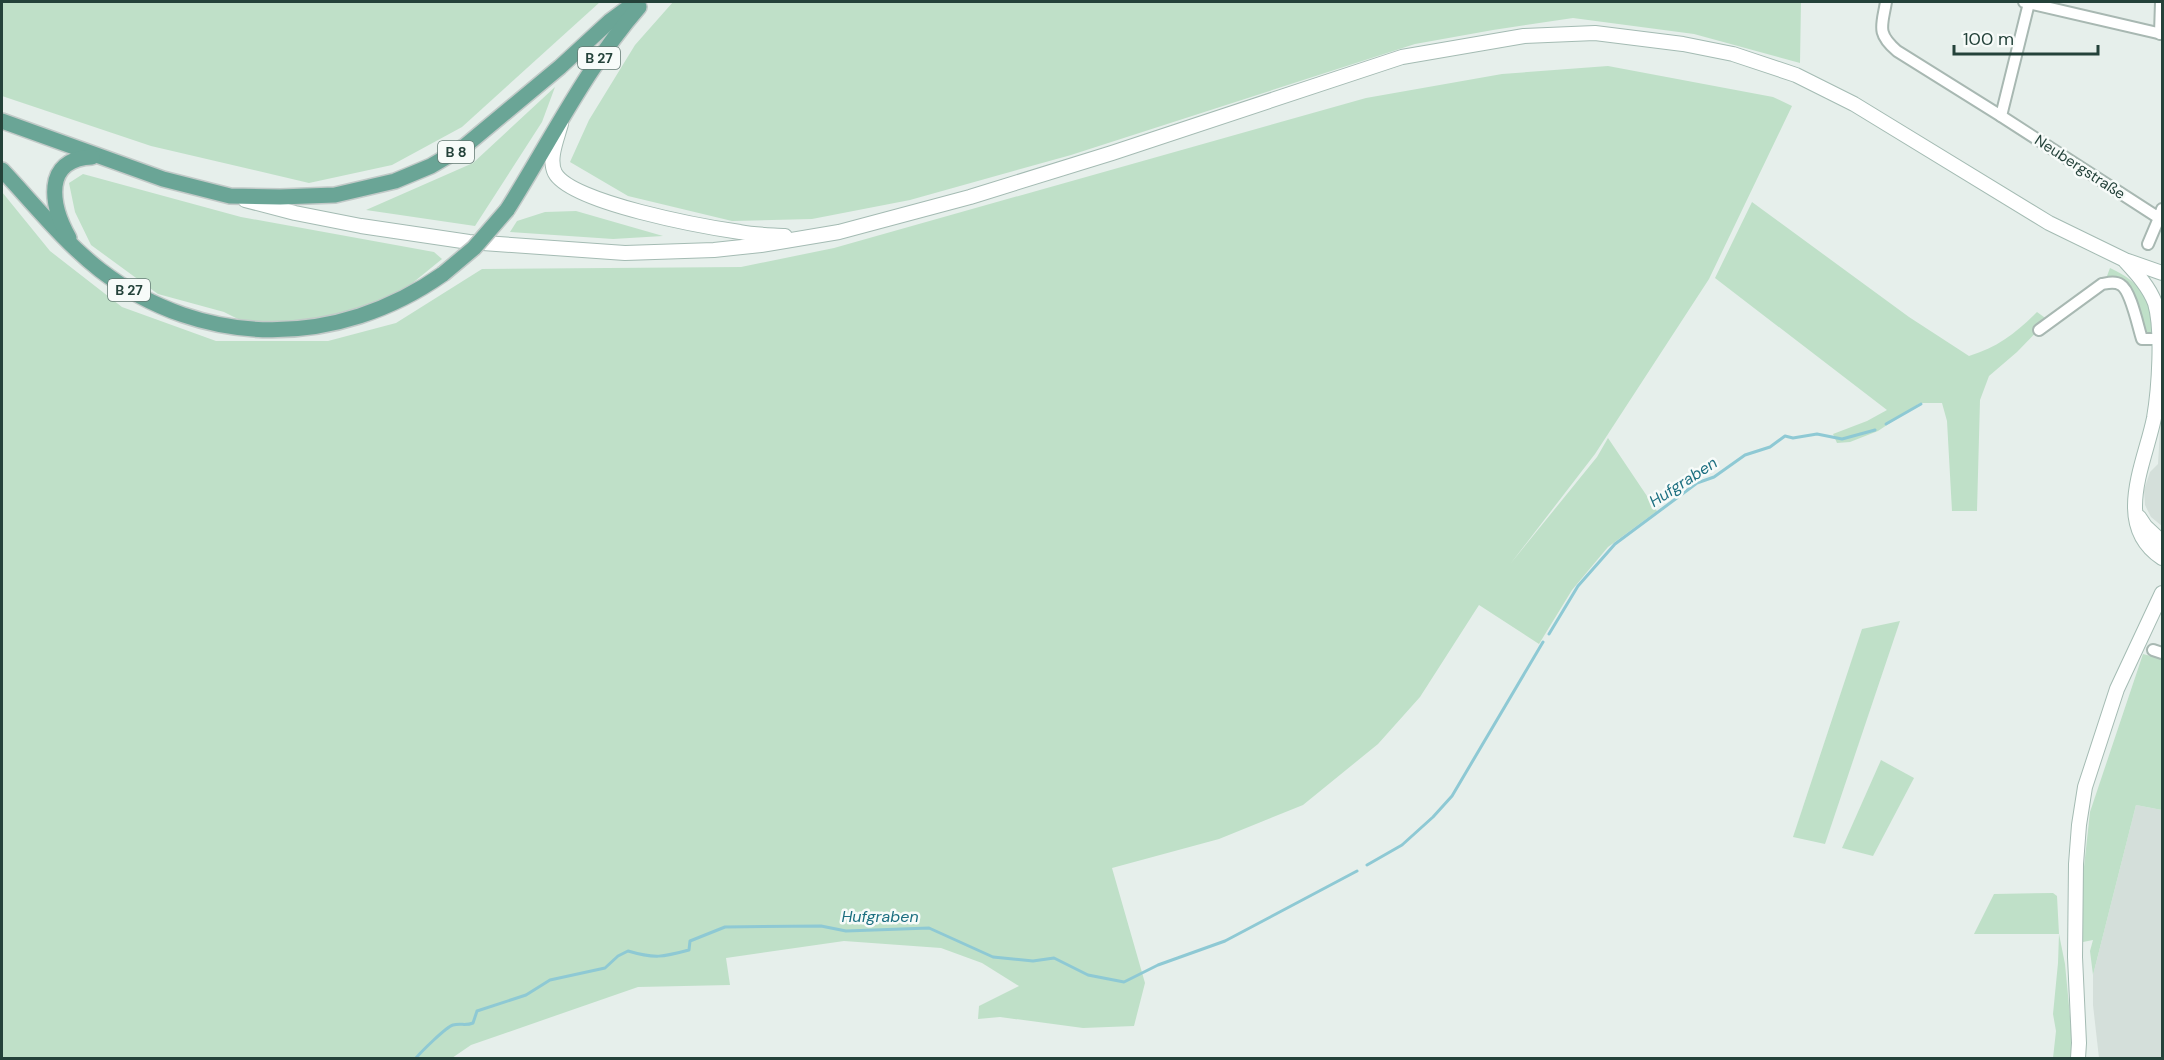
<svg xmlns="http://www.w3.org/2000/svg" width="2164" height="1060" viewBox="0 0 2164 1060" font-family="'DM Sans',sans-serif">
  <rect width="100%" height="100%" fill="#e6efeb"/>
  <g fill="#d4dfda">
    <polygon points="2162,396 2162,526 2151,517 2145,505 2144,490 2150,472 2158,464"/>
    <polygon points="2136,805 2162,810 2162,1058 2099,1058 2093,1005 2093,975"/>
  </g>
  <g fill="#bfe0c8">
    <polygon points="2,2 600,2 462,127 392,165 309,183 151,146 2,96"/>
    <polygon points="673,2 1801,2 1800,63 1694,34 1573,18 1493,30 1415,44 1071,155 910,200 812,219 732,221 628,196 570,162 589,120 635,45"/>
    <polygon points="1608,66 1773,97 1792,106 1709,279 1595,454 1511,563 1597,457 1608,438 1657,511 1608,547 1572,590 1539,644 1479,605 1420,697 1378,744 1303,805 1219,839 1112,868 1145,983 1134,1026 1083,1028 1000,1017 978,1019 979,1006 1019,986 982,963 941,948 844,941 726,958 730,985 638,987 471,1045 452,1058 2,1058 2,192 50,251 122,307 216,341 328,341 396,323 482,269 741,267 834,248 1366,98 1502,74"/>
    <polygon points="555,87 542,122 475,226 366,210 473,163"/>
    <polygon points="83,174 241,217 434,252 442,259 404,290 362,310 327,320 285,324 242,321 224,312 158,294 91,245 75,212 69,183"/>
    <path d="M1752,202L1909,317L1969,356C1998,347 2016,333 2037,312L2048,320L2017,352L1989,376L1980,400L1977,511H1952L1947,421L1942,403H1920L1878,431L1850,442L1837,443L1833,434L1867,421L1887,410L1715,278Z"/>
    <polygon points="576,211 663,236 613,239 510,232 517,221 545,212"/>
    <path d="M2110,268C2141,282 2150,299 2155,332L2151,334L2146,332L2139,312L2123,283L2107,276Z"/>
    <polygon points="1900,621 1825,844 1793,837 1862,629"/>
    <polygon points="2143,654 2162,659 2162,810 2136,805 2093,975 2090,951 2093,940 2083,942 2083,876 2090,812"/>
    <polygon points="1881,760 1914,778 1873,856 1842,848"/>
    <polygon points="2053,893 2057,896 2059,934 2065,964 2074,1058 2053,1058 2056,1031 2053,1014 2058,963 2059,934 1974,934 1994,894"/>
  </g>
  <g fill="none" stroke-linecap="round" stroke-linejoin="round">
    <g stroke="#8ec9d4" stroke-width="3">
      <polyline points="1886,424 1921,404"/>
      <polyline points="1549,634 1578,586 1615,544 1697,483 1714,477 1745,455 1770,447 1785,436 1793,438 1817,434 1842,439 1875,430"/>
      <polyline points="1367,865 1402,845 1433,817 1452,796 1543,642"/>
      <path d="M416,1058C421,1052 446,1027 453,1025C460,1023 466,1026 473,1023L477,1011L526,995L550,980L605,968L618,956L628,951C655,959 663,957 689,950L690,941L725,927L821,926L846,931L929,928L993,957L1033,961L1054,958L1088,975L1124,982L1158,965L1225,941L1357,871"/>
    </g>
    <defs>
      <g id="minor">
        <path d="M1886,2C1882,26 1876,33 1897,51L2001,116L2029,3"/>
        <polyline points="2024,2 2162,34"/>
        <polyline points="2160,34 2161,2"/>
        <polyline points="2001,116 2159,218 2162,209"/>
        <polyline points="2148,244 2159,218"/>
        <path d="M2039,330L2102,284C2108,283 2115,281 2121,285C2131,291 2138,327 2142,339H2162"/>
        <polyline points="2153,650 2162,653"/>
      </g>
      <g id="secondary">
        <path d="M561,124C557,139 548,159 555,173C571,203 705,227 740,232C755,235 770,235 785,236"/>
        <polyline points="245,200 295,213 361,226 469,242 625,253 714,250 761,245 839,232 970,197 1112,153 1402,57 1524,36 1595,33 1683,44 1733,54 1796,75 1854,104 2049,223 2125,260 2162,273"/>
        <path d="M2126,262C2137,274 2149,287 2155,303C2163,330 2159,389 2154,418C2145,463 2112,525 2162,558"/>
        <polyline points="2139,517 2145,526 2162,542"/>
        <polyline points="2078,1058 2079,1043 2075,957 2076,864 2079,825 2085,787 2117,689 2162,593"/>
      </g>
      <g id="primary">
        <polyline points="2,121 163,179 230,196 280,197 335,195 395,181 431,166 465,146 560,67 610,21 636,2"/>
        <path d="M2,170C34,204 63,241 100,270C204,350 338,348 443,274"/>
        <path d="M507,210C550,142 586,68 639,7"/>
        <path d="M69,238C51,206 42,159 92,157"/>
      </g>
    </defs>
    <use href="#minor" stroke="#a8b8b2" stroke-width="14"/>
    <use href="#secondary" stroke="#a4bbb3" stroke-width="16"/>
    <use href="#primary" stroke="#c2cac8" stroke-width="18"/>
    <use href="#minor" stroke="#fff" stroke-width="10"/>
    <use href="#secondary" stroke="#fff" stroke-width="14"/>
    <use href="#primary" stroke="#6aa596" stroke-width="15"/>
    <defs>
      <polyline id="primary-bridge" points="443,274 474,248 507,210"/>
    </defs>
    <use href="#primary-bridge" stroke="#c2cac8" stroke-width="18" stroke-linecap="butt"/>
    <use href="#primary-bridge" stroke="#6aa596" stroke-width="15"/>
  </g>
  <g text-anchor="middle" dominant-baseline="central" stroke-width="5" stroke-linejoin="round" paint-order="stroke">
    <g fill="#f7fbf9" stroke="#637a73" stroke-width="1.5">
      <rect x="578" y="47" width="42" height="22" rx="4.5"/>
      <rect x="438" y="141" width="36" height="22" rx="4.5"/>
      <rect x="108" y="279" width="42" height="22" rx="4.5"/>
    </g>
    <g font-size="14" font-weight="bold" fill="#24423a">
      <text x="599" y="58">B 27</text>
      <text x="456" y="152">B 8</text>
      <text x="129" y="290">B 27</text>
    </g>
    <g font-size="15" fill="#24423a" stroke="#f7fbf9">
      <text transform="translate(2080 167) rotate(33)">Neubergstraße</text>
    </g>
    <g font-size="16" font-style="italic" fill="#1c6f80" stroke="#f7fbf9">
      <text transform="translate(1683 482) rotate(-33)">Hufgraben</text>
      <text x="880" y="916">Hufgraben</text>
    </g>
  </g>
  <rect width="2164" height="1060" fill="none" stroke="#24423a" stroke-width="6"/>
  <path d="M1954 45v9h144v-9" fill="none" stroke="#24423a" stroke-width="3"/>
  <text x="1963" y="45" font-size="18" fill="#24423a" stroke="#f7fbf9" stroke-width="4.5" paint-order="stroke">100 m</text>
</svg>
